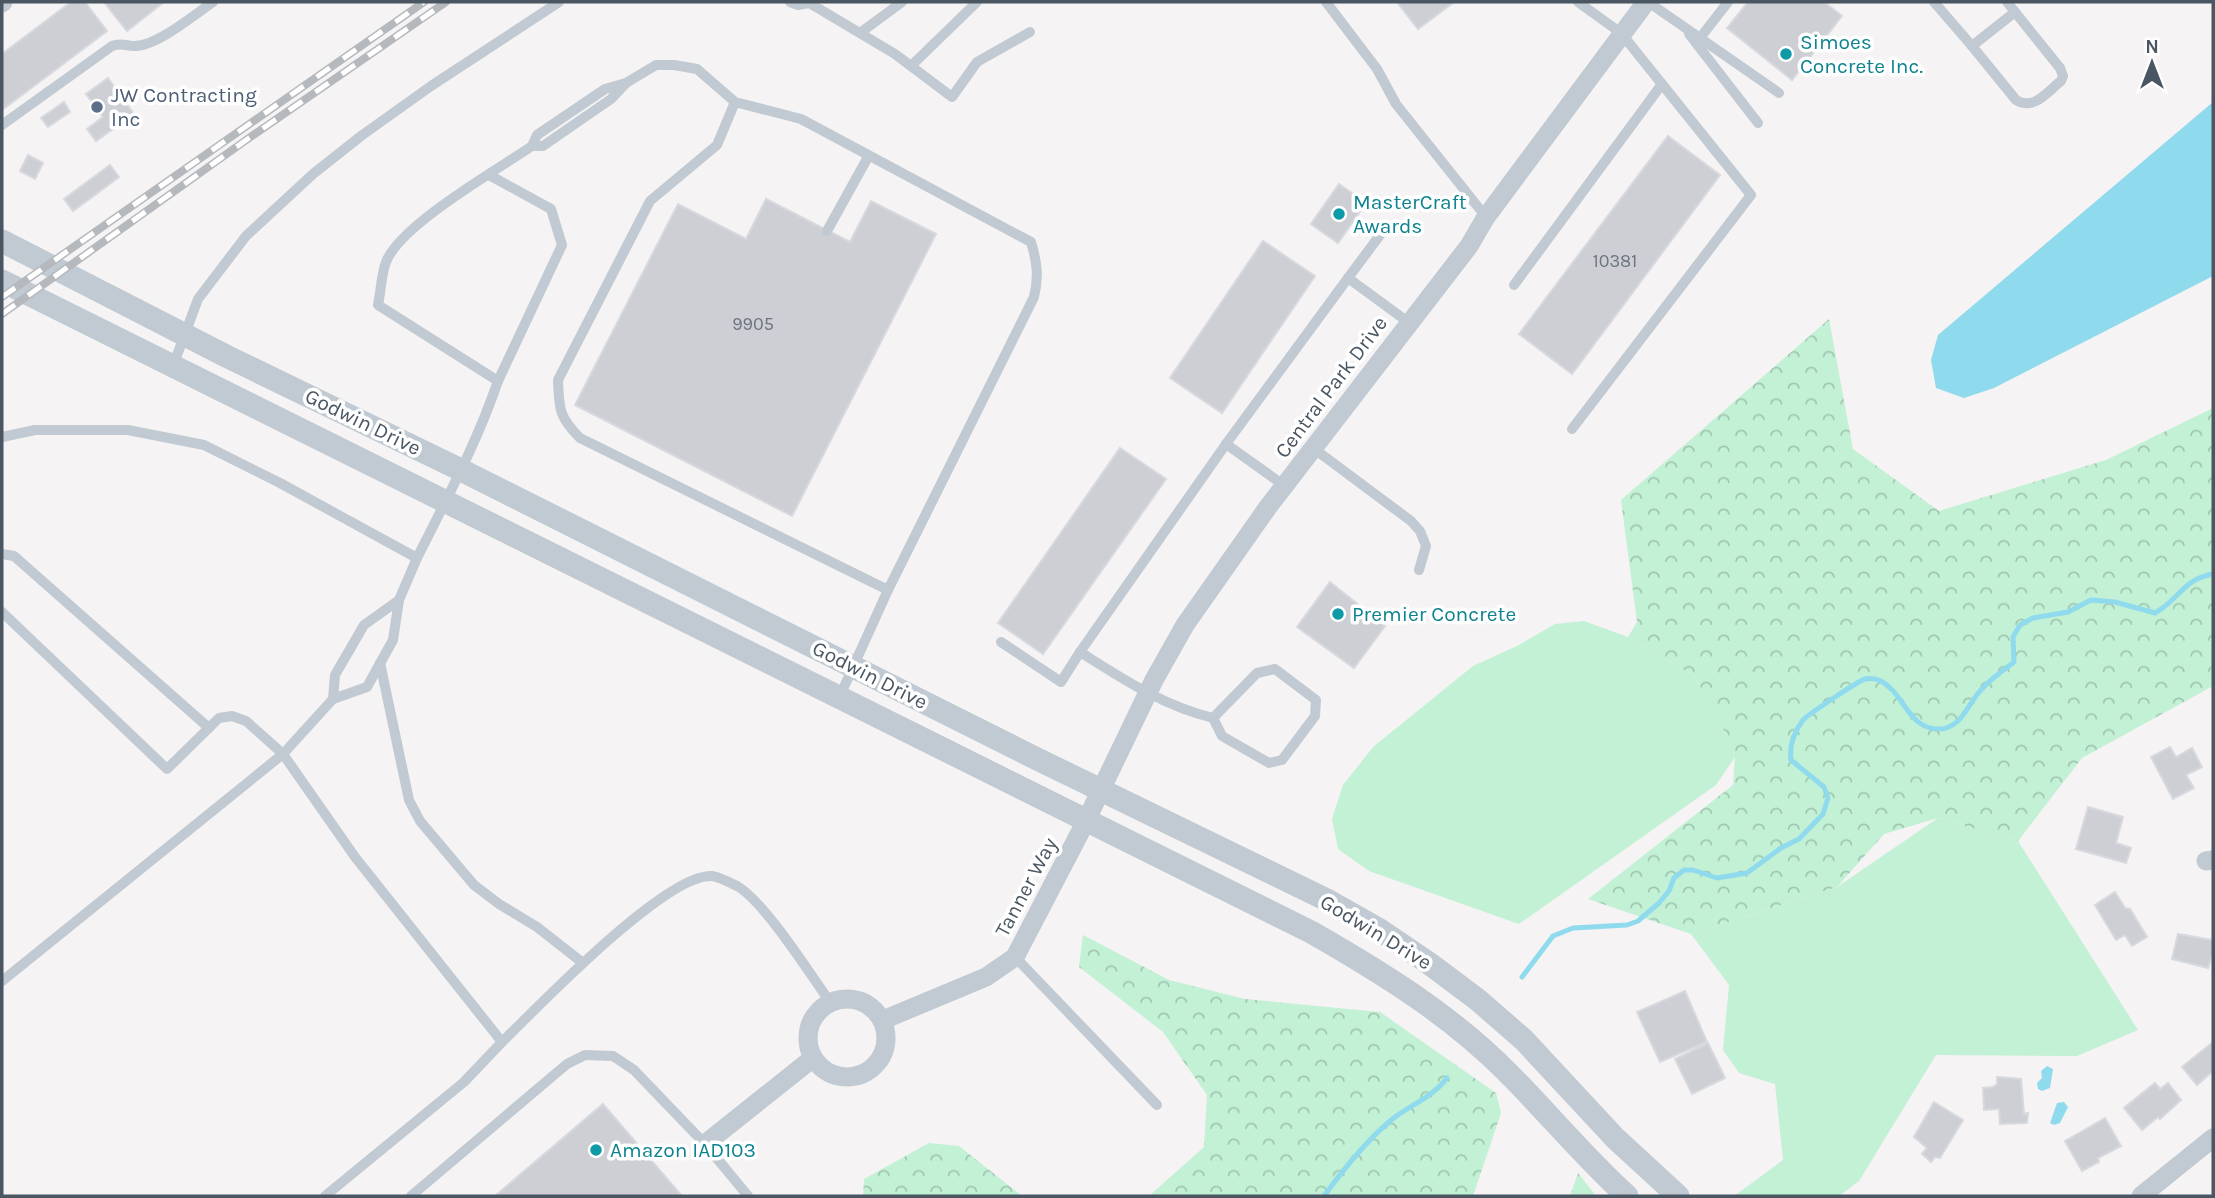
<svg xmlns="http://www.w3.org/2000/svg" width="2215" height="1198" viewBox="0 0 2215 1198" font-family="Karla,sans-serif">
  <defs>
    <pattern id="forest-crowns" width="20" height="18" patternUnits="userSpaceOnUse" patternTransform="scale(1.75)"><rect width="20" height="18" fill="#c3f1d5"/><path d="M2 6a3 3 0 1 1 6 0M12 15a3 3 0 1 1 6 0" fill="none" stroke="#a0c6b0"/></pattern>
  </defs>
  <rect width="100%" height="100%" fill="#f5f3f3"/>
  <g fill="#c3f1d5">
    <polygon points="1584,621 1628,637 1694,676 1718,717 1735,757 1716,785 1519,924 1369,871 1338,849 1332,819 1343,785 1373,747 1473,666 1517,646 1555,624"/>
    <polygon points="1938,818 2018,841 2138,1030 2077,1056 1936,1055 1859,1181 1839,1196 1734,1196 1783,1160 1775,1084 1739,1073 1723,1050 1729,985 1691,934 1837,887"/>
  </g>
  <g fill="url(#forest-crowns)">
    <polygon points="1829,319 1853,449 1939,511 2106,460 2213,408 2213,686 2082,758 2018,841 1938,818 1884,834 1837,887 1691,934 1588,899 1733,785 1735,757 1718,717 1694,676 1628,637 1637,622 1621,500"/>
    <polygon points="1083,935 1169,980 1245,999 1380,1012 1496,1093 1501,1113 1473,1196 1149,1196 1204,1147 1207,1095 1163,1032 1079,967"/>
    <polygon points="929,1143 959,1146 1022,1196 863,1196 864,1179"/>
    <polygon points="1578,1173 1596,1196 1570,1196"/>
  </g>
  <g fill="#90daee">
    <polygon points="2213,102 2213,276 1994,388 1964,398 1936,388 1931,360 1938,335"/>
    <polygon points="2047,1066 2053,1069 2050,1088 2042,1091 2038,1089 2037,1083 2042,1078 2041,1071"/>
    <polygon points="2064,1102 2068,1107 2060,1123 2054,1125 2050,1123 2057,1103"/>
  </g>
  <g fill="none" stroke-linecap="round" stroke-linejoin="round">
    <g stroke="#90daee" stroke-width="5">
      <path d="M1522,977L1553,936L1573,928L1627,925L1638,921L1659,903L1669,891L1674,878L1684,870H1693L1717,878L1747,873L1781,848L1799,839L1823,814L1828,798L1824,787L1791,760C1789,745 1794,732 1803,720C1807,715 1860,680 1865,679C1870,678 1877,679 1881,681C1905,694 1908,730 1940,729C1962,728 1968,703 1981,690C1990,679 2003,671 2014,662L2013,637L2020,625L2033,618L2068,612L2091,600L2115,602L2155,613C2179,600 2183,579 2213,574"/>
      <path d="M1324,1196C1343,1170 1365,1142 1390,1121C1409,1105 1431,1099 1447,1078"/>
    </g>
  </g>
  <g fill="#cdcfd5" stroke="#d7d9de" stroke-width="2">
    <polygon points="71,2 85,2 107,31 2,110 2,54"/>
    <polygon points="104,2 164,2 127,31"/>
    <polygon points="1397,2 1454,2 1418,29"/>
    <polygon points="1748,2 1824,2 1842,16 1792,80 1727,28"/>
    <polygon points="108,78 134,114 96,141 87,129 103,117 86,94"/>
    <polygon points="64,102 70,112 48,127 41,118"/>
    <polygon points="1668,136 1720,175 1572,374 1519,334"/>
    <polygon points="28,155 43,163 35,179 20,171"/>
    <polygon points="110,165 119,177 73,211 64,199"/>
    <polygon points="1339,184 1366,203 1338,243 1311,224"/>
    <polygon points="766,199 850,242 871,201 936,234 792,516 575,405 678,204 746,239"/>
    <polygon points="1263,241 1315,276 1222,413 1170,378"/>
    <polygon points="1120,448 1166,479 1043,654 998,623"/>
    <polygon points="1330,582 1385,626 1354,668 1297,627"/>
    <polygon points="2170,747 2176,757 2192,748 2202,767 2186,775 2194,788 2173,799 2151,757"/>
    <polygon points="2088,807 2123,817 2116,843 2131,848 2126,863 2076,849"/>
    <polygon points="2115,892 2125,908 2130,909 2147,937 2132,946 2125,935 2116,940 2095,905"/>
    <polygon points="2178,934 2213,940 2213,959 2211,958 2208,968 2172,959"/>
    <polygon points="1685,991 1707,1042 1660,1062 1637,1012"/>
    <polygon points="2213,1042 2213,1071 2197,1085 2182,1067"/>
    <polygon points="1708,1043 1725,1078 1692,1094 1675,1059"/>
    <polygon points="1997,1077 2021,1079 2024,1114 2028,1113 2027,1123 2000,1124 1999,1109 1984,1110 1983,1088 1993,1087 1997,1084"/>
    <polygon points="2155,1083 2160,1089 2168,1083 2181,1100 2160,1119 2158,1117 2142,1130 2124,1108"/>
    <polygon points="1934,1102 1963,1120 1940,1158 1935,1157 1931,1162 1922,1154 1927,1148 1914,1137"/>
    <polygon points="603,1104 682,1196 495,1196"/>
    <polygon points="2105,1118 2121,1146 2098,1158 2099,1162 2082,1171 2065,1141"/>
  </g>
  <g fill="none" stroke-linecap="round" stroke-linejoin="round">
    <g stroke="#c1cad2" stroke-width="10">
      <polyline points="790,2 798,5 815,2"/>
      <polyline points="1326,2 1377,69 1396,104 1486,217"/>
      <polyline points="1648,2 1779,93"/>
      <polyline points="1934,2 1972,46 2015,12 2007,2"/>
      <polyline points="811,4 895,54 952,97 977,62 1030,32"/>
      <polyline points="860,33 902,2"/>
      <polyline points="1689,34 1758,123"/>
      <polyline points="1700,38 1728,2"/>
      <path d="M1972,46L2016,100C2034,111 2047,92 2061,81L2063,76L2060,68L2015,12"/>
      <polyline points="911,66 977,2"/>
      <path d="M2,125L112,46C122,42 125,46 134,46C156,47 195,14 213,2"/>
      <polyline points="532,146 543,146 611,99 626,83"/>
      <polyline points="489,175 551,209 562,245 498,381"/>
      <polyline points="827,231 868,157"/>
      <polyline points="1348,278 1380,235"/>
      <polyline points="1514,285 1662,84"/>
      <polyline points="173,366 198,299 246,236 313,174 361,136 431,86 559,2"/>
      <polyline points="1572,429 1751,195 1621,33 1578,2"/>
      <path d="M2,437L35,430H128L204,445L280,483L417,558C447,498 476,445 498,381L378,305C381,291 381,275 386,262C400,225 497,170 532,146L537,135L605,89L626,83L656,65H674L697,69L735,102L801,119L1031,242C1037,262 1039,277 1034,297L888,590L580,438C559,417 559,409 558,380L650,201L717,145L735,102"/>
      <polyline points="1226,444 1285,486"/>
      <polyline points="1313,448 1411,521 1420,531 1426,546 1419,570"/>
      <polyline points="2,554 14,556 209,728"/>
      <polyline points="399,600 364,625 335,675 333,699 367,687 393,640 399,600 417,558"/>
      <polyline points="2,612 167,769 219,718 232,716 246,721 283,754 2,981"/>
      <polyline points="1001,642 1061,682 1080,652"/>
      <polyline points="380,663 409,800 420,821 474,885 499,904 537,927 583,963"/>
      <polyline points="839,698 888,590"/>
      <path d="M333,699L283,754L355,857L502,1042C538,1007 666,873 712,876C719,877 731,883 737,886C764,901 810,974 830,1002"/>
      <path d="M1213,718L1257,673L1275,669L1316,700L1315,716L1282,760L1269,763L1222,736L1213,718C1163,706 1123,679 1080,652L1226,444L1348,278L1408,322"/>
      <polyline points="1015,957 1157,1105"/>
      <polyline points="325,1196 464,1082 502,1042"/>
      <polyline points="411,1196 567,1064 585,1055 613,1056 634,1070 705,1144 748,1196"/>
    </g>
    <g stroke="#c1cad2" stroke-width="19">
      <polyline points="2,3 3,2"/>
      <polyline points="2206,861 2213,860"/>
      <circle cx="847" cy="1038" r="39"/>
      <polyline points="883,1020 986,977 1015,957 1086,821 1154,680 1185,625 1268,507 1469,246 1486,217 1646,2"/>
      <polyline points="705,1144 813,1058"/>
      <polyline points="2141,1196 2213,1138"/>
    </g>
    <g stroke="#c1cad2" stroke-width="23">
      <polyline points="2,241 228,357 457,468 1033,757 1327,900 1380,930 1430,964 1478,1000 1524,1040 1615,1138 1678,1196"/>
      <path d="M2,281L1311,932C1381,972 1451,1015 1508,1073C1548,1113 1585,1158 1627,1196"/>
    </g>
    <defs>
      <g id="rail">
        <polyline points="2,297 424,2"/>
        <polyline points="2,314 249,138 446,2"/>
      </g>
    </defs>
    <use href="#rail" stroke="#b5b8bd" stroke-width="8"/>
    <use href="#rail" stroke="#fff" stroke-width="5" stroke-dasharray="16" stroke-linecap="butt"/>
  </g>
  <g fill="#0f9aa8" stroke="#fff" stroke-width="2.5">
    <circle cx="1786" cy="54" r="7"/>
    <circle cx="1339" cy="214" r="7"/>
    <circle cx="1338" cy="614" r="7"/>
    <circle cx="596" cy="1150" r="7"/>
  </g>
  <circle fill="#5c6f8a" stroke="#fff" stroke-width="2.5" cx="97" cy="107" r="7"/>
  <g text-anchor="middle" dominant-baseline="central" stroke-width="7" stroke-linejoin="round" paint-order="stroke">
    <g font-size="18" fill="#6b747e">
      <text x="1615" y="261">10381</text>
      <text x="753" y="324">9905</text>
    </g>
    <g font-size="21" fill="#0d838f" stroke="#fff" text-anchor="start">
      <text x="1800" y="42">Simoes<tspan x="1800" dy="24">Concrete Inc.</tspan></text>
      <text x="1353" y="202">MasterCraft<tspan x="1353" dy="24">Awards</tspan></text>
      <text x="1352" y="614">Premier Concrete</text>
      <text x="610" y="1150">Amazon IAD103</text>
    </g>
    <g font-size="21" fill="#4e5e75" stroke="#fff" text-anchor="start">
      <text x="111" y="95">JW Contracting<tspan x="111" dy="24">Inc</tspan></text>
    </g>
    <g font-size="21" fill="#4a5661" stroke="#fff">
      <text transform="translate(1331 387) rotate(-53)">Central Park Drive</text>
      <text transform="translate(363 422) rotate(26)">Godwin Drive</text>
      <text transform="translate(870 675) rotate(27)">Godwin Drive</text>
      <text transform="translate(1026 887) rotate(-62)">Tanner Way</text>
      <text transform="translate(1376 932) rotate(31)">Godwin Drive</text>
    </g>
  </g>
  <rect width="2215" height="1198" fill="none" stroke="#4a5661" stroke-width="7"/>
  <g transform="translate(2152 63)" stroke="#ffffff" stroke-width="5" paint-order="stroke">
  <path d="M0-5L12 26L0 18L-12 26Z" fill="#4a5661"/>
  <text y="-10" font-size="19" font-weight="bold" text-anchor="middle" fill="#4a5661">N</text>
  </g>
</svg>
